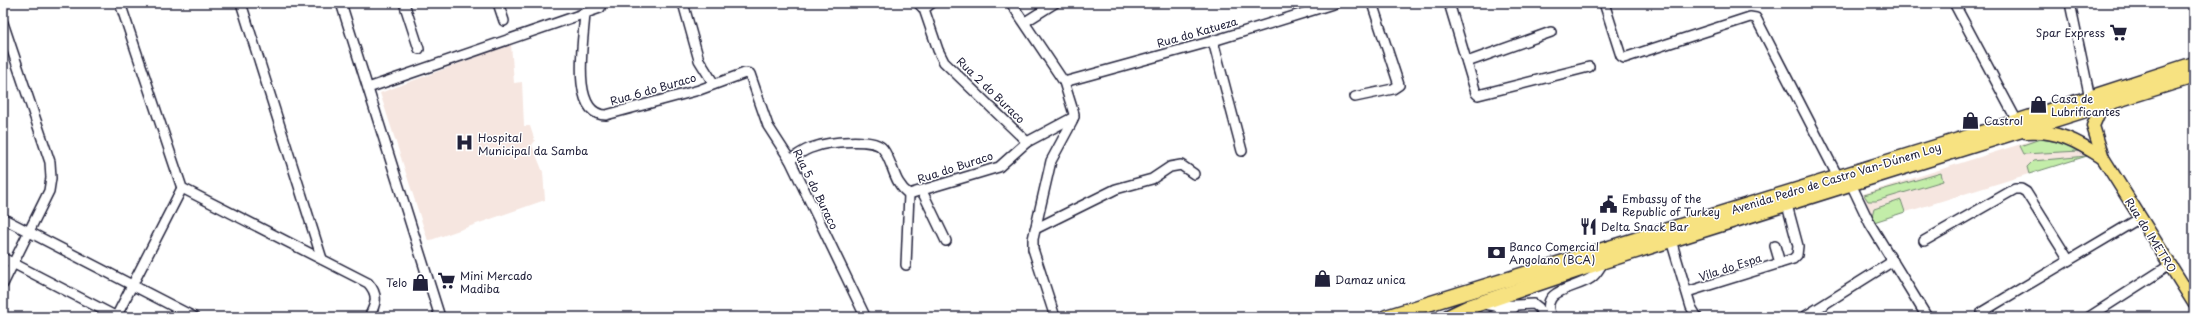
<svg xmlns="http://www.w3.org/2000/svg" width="2197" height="320" viewBox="0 0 2197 320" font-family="'Playpen Sans',sans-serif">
  <rect width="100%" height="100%" fill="#fff"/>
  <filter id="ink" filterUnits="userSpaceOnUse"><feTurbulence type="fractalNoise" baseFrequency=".025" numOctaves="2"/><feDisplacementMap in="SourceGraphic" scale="8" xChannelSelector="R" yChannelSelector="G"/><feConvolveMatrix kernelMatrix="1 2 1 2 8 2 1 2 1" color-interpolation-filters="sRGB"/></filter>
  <g filter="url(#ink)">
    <g fill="#f6e6e0">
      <polygon points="511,44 514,83 522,82 524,126 530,126 535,141 532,145 543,172 545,200 428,241 380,93"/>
      <polygon points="2040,138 2059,142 2087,156 1874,222 1863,194"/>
    </g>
    <g fill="#c3eda9" stroke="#728872">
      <polygon points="2040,139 2059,142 2080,151 2024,154 2020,146"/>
      <polygon points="2087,156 2029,174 2027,167 2033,161"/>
      <polygon points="1941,173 1943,181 1876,201 1868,201 1864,195"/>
      <polygon points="1901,200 1905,212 1874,222 1872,217 1874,209"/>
    </g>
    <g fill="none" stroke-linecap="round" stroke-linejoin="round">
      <defs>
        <g id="minor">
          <path d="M120,3L182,188L368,283C379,295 376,304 369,317"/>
          <polyline points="241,3 322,259"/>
          <polyline points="341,3 440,317"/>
          <polyline points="404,3 419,49"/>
          <polyline points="498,3 504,21"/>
          <polyline points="683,3 699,60 714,84"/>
          <polyline points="918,3 924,9 932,3"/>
          <polyline points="1011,3 1064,82 1074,114 1072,122 1051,161 1033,239 1033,249 1055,317"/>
          <polyline points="1449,3 1476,93 1478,95 1589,67"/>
          <polyline points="1604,3 1621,56 1624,58 1750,17 1756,18 1838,177"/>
          <polyline points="1954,3 2017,121"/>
          <polyline points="2070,3 2090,98"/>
          <polyline points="924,9 938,50 944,62 1027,142"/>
          <path d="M585,13C584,37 569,115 606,115L699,90L745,73L750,74L768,126L790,160L865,316"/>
          <polyline points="1025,22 1055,3"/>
          <polyline points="3,23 50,162 51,178 49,191 3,284"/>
          <polyline points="1213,41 1242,151"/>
          <polyline points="1467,62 1551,32"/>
          <polyline points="1064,82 1213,41 1336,3"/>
          <polyline points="368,88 600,8"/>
          <polyline points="1355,97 1393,89 1399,85 1372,3"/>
          <path d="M790,160C798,155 805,149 814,147C827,142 875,137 883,149C894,164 893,183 909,194L999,167L1027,142L1074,117"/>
          <polyline points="1851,184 1870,224 1927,317"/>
          <polyline points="922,191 946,241"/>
          <polyline points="4,219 194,317"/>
          <polyline points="1035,229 1116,189 1152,179 1170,167 1181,165 1194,174"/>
          <polyline points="1671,240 1691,307 1697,317"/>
          <polyline points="1924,241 2015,189 2021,189 2026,192 2068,259"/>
          <polyline points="1775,246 1780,263"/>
          <polyline points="3,258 117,317"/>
          <polyline points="906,265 909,194"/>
          <polyline points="1687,292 1793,259 1797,255 1798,246 1787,205"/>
          <polyline points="1483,304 1496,306 1534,304 1539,308 1543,316"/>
          <polyline points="1469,307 1474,317"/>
          <polyline points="1982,312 2140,218"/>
          <path d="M1550,314C1541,289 1575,289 1591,278C1597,274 1600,267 1604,261"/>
          <polyline points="116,317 182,188"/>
          <polyline points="1491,317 1514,308"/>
          <polyline points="1804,317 1893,261"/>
          <polyline points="2089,317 2170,265"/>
        </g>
        <g id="major">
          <polyline points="2108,102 2099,112 2093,126 2103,158 2194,303"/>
          <path d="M2026,132C2057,130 2077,141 2103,158"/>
        </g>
        <g id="highway">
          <polyline points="1386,317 1991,130 2194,64"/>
          <polyline points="1448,317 1469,307 1604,261 2194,76"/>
        </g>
      </defs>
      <use href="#minor" stroke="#22223b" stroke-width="12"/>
      <use href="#major" stroke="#22223b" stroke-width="15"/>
      <use href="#highway" stroke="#22223b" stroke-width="17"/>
      <use href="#minor" stroke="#fff" stroke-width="9"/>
      <use href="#major" stroke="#f7e281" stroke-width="12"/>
      <use href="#highway" stroke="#f7e281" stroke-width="14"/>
    </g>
  </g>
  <defs>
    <symbol id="supermarket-bare" viewBox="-9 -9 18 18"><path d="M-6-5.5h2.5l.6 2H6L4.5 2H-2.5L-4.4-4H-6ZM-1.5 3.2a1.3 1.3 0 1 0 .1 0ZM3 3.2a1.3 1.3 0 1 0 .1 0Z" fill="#22223b" stroke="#fff" stroke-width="2.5" paint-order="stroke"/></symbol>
    <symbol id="shop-bare" viewBox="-9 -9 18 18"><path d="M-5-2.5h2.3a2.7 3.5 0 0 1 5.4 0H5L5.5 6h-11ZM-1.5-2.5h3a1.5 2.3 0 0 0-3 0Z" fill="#22223b" stroke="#fff" stroke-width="2.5" paint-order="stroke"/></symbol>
    <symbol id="hospital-bare" viewBox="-9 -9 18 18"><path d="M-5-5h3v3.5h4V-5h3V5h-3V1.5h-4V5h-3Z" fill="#22223b" stroke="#fff" stroke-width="2.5" paint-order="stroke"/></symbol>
    <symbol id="civic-bare" viewBox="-9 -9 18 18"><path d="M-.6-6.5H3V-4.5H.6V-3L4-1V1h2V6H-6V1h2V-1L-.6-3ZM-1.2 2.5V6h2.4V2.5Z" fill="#22223b" stroke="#fff" stroke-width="2.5" paint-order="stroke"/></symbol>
    <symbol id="restaurant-bare" viewBox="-9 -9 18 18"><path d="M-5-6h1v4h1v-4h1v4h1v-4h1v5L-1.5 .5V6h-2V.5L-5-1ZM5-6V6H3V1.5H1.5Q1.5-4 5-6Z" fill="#22223b" stroke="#fff" stroke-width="2.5" paint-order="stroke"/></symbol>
    <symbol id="bank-bare" viewBox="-9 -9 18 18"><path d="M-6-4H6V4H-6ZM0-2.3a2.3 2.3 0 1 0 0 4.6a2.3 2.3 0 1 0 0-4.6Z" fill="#22223b" stroke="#fff" stroke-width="2.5" paint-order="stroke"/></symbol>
  </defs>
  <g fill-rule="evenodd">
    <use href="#supermarket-bare" x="2106" y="20" width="25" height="25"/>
    <use href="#shop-bare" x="2026" y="92" width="25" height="25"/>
    <use href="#shop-bare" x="1958" y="108" width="25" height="25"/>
    <use href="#hospital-bare" x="452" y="130" width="25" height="25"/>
    <use href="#civic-bare" x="1596" y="192" width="25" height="25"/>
    <use href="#restaurant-bare" x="1576" y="214" width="25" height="25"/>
    <use href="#bank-bare" x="1484" y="240" width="25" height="25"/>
    <use href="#shop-bare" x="1310" y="266" width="25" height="25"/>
    <use href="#supermarket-bare" x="434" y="268" width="25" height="25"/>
    <use href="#shop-bare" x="408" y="270" width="25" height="25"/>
  </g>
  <g text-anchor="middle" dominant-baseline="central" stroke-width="3" stroke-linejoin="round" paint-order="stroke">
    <g font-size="11" fill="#22223b" stroke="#fff">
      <text transform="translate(1197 32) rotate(-16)">Rua do Katueza</text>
      <text transform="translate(653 89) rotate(-16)">Rua 6 do Buraco</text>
      <text transform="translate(991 90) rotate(44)">Rua 2 do Buraco</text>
      <text transform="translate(955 167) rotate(-18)">Rua do Buraco</text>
      <text transform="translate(1836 178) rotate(-17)">Avenida Pedro de Castro Van-Dúnem Loy</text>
      <text transform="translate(816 189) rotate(64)">Rua 5 do Buraco</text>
      <text transform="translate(2151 235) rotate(58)">Rua do IMETRO</text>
      <text transform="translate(1730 267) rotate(-18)">Vila do Espa</text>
    </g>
    <g font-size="11" fill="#22223b" stroke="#fff" text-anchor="start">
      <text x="2105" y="32" text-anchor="end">Spar Express</text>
      <text x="2051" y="98">Casa de<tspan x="2051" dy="13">Lubrificantes</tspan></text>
      <text x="1984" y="120">Castrol</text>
      <text x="478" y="137">Hospital<tspan x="478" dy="13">Municipal da Samba</tspan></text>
      <text x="1622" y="198">Embassy of the<tspan x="1622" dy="13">Republic of Turkey</tspan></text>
      <text x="1601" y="226">Delta Snack Bar</text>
      <text x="1509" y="246">Banco Comercial<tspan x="1509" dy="13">Angolano (BCA)</tspan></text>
      <text x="460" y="275">Mini Mercado<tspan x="460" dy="13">Madiba</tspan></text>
      <text x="1335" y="279">Damaz unica</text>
      <text x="407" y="282" text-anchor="end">Telo</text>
    </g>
  </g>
  <rect width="2197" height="320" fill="none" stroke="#fff" stroke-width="16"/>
  <rect x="8" y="8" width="2181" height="304" fill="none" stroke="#22223b" stroke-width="1.5" filter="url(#ink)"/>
</svg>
